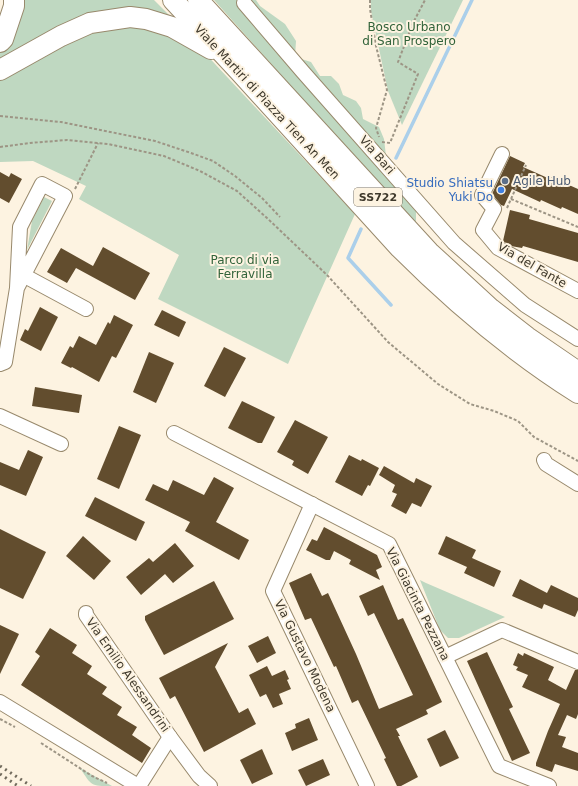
<svg xmlns="http://www.w3.org/2000/svg" width="578" height="786" viewBox="0 0 578 786" font-family="'DejaVu Sans',sans-serif">
  <rect width="100%" height="100%" fill="#fdf3e1"/>
  <g fill="#bfd8c1">
    <polygon points="17,0 154,0 179,25 147,14 0,64 0,50"/>
    <polygon points="214,0 241,0 416,208 416,223 376,181"/>
    <polygon points="245,0 256,0 260,6 285,24 296,41 295,57 311,62 320,76 331,76 339,84 343,95 356,101 361,108 363,119 379,127 384,139 386,156 384,159 294,59"/>
    <polygon points="371,0 463,0 402,125 388,91 382,63 371,11"/>
    <polygon points="145,25 202,50 355,214 288,364 158,299 179,255 79,199 86,186 33,161 0,162 0,76 90,28"/>
    <polygon points="44,197 52,201 27,250 32,221"/>
    <polygon points="420,580 426,583 505,617 459,638 448,638 440,630"/>
    <path d="M80,768L112,786C90,786 92,786 80,768Z"/>
  </g>
  <g fill="none" stroke-linecap="round" stroke-linejoin="round">
    <g stroke="#abcfea" stroke-width="3.5">
      <polyline points="396,158 472,0"/>
      <polyline points="361,229 348,258 391,305"/>
    </g>
  </g>
  <g fill="#624d2e">
    <polygon points="510,156 525,163 523,167 550,179 551,177 578,189 578,214 562,207 561,209 541,200 540,202 512,189 504,206 501,205 492,194"/>
    <polygon points="0,172 9,177 11,173 22,179 9,203 0,198"/>
    <polygon points="510,210 530,215 529,219 578,233 578,262 523,246 522,248 511,246 503,241"/>
    <polygon points="103,247 150,273 135,300 76,268 67,283 47,272 61,248 93,266"/>
    <polygon points="40,307 58,317 41,351 20,340 25,329 28,331"/>
    <polygon points="162,310 186,322 179,337 154,325"/>
    <polygon points="114,315 133,325 116,358 112,356 99,382 72,367 71,368 61,363 70,346 73,348 79,336 96,345 108,322 110,324"/>
    <polygon points="224,347 246,358 225,397 204,386"/>
    <polygon points="149,352 174,363 156,403 133,392"/>
    <polygon points="35,387 82,395 79,413 32,406"/>
    <polygon points="242,401 275,417 262,443 258,443 228,428"/>
    <polygon points="295,420 328,437 308,474 292,465 294,461 277,452"/>
    <polygon points="119,426 141,435 119,489 97,479"/>
    <polygon points="28,450 43,457 26,496 0,485 0,462 19,470"/>
    <polygon points="349,455 361,461 362,459 379,468 370,486 368,485 362,496 335,482"/>
    <polygon points="384,466 414,483 416,478 432,486 421,507 412,503 406,514 391,506 397,494 392,492 395,485 379,475"/>
    <polygon points="214,477 234,488 216,522 249,540 239,560 185,531 190,522 145,500 153,484 168,491 173,480 204,495"/>
    <polygon points="95,497 145,522 136,541 85,516"/>
    <polygon points="324,527 377,555 382,567 376,570 380,580 349,564 351,560 334,551 330,560 326,560 306,550 312,539 317,541"/>
    <polygon points="0,529 46,552 23,599 0,588"/>
    <polygon points="83,536 111,561 94,580 66,556"/>
    <polygon points="446,536 476,550 472,558 501,571 494,587 464,573 467,567 438,554"/>
    <polygon points="175,543 194,566 173,583 165,574 141,595 126,577 149,558 153,562"/>
    <polygon points="311,573 322,596 328,593 356,654 379,709 413,695 374,613 368,616 359,596 383,585 398,620 403,618 442,702 426,710 428,714 396,729 400,736 398,736 418,777 401,786 397,786 384,759 386,758 358,700 352,703 336,666 334,667 311,618 305,620 289,583"/>
    <polygon points="520,579 547,593 551,585 578,598 578,610 575,617 544,604 542,609 512,596"/>
    <polygon points="214,581 234,619 164,655 145,620 145,616"/>
    <polygon points="0,625 19,634 0,674"/>
    <polygon points="50,628 77,645 72,653 92,666 87,674 107,687 102,694 122,707 117,715 137,727 132,735 151,748 142,763 21,685 40,656 35,652"/>
    <polygon points="268,636 276,653 257,663 248,646"/>
    <polygon points="228,643 215,667 239,713 248,708 256,724 204,752 175,696 170,699 159,678"/>
    <polygon points="487,652 513,707 509,709 530,753 512,761 467,661"/>
    <polygon points="518,653 523,656 524,653 554,667 548,680 566,690 575,670 578,670 578,714 576,719 567,715 558,735 566,737 562,747 578,753 578,771 555,764 552,772 536,766 536,763 548,731 560,704 522,687 528,675 516,670 518,667 513,665"/>
    <polygon points="267,666 272,676 285,670 289,679 287,680 291,689 279,694 283,704 273,708 266,694 260,697 249,675"/>
    <polygon points="309,718 318,740 292,751 285,733 296,728 295,724"/>
    <polygon points="445,730 459,758 440,767 427,739"/>
    <polygon points="262,749 273,774 252,784 240,760"/>
    <polygon points="323,759 330,775 306,786 298,770"/>
  </g>
  <g fill="none" stroke-linecap="round" stroke-linejoin="round">
    <defs>
      <g id="minor">
        <polyline points="244,3 303,72 454,243 525,305 578,339"/>
        <polyline points="502,154 482,195 494,209 483,230 498,248 578,291"/>
        <polyline points="23,275 86,309"/>
        <polyline points="0,364 5,362 17,288 20,227 42,184 65,196 17,288"/>
        <polyline points="0,416 61,444"/>
        <polyline points="174,433 389,544 499,766 549,786"/>
        <polyline points="544,460 546,464 578,484"/>
        <polyline points="312,504 273,591 367,786"/>
        <polyline points="86,613 86,615 170,737 199,776 210,786"/>
        <polyline points="445,657 502,630 578,662"/>
        <polyline points="0,702 138,786"/>
        <polyline points="139,786 170,737"/>
      </g>
      <g id="highway">
        <path d="M173,0L240,72L400,248C454,302 513,352 578,393"/>
        <polyline points="198,0 429,252 491,309 527,337 578,372"/>
        <polyline points="0,42 3,39 14,6 14,0"/>
        <polyline points="0,70 61,36 90,23 130,17 146,19 172,27 211,49"/>
      </g>
    </defs>
    <use href="#minor" stroke="#98896c" stroke-width="16"/>
    <use href="#highway" stroke="#98896c" stroke-width="22"/>
    <g stroke="#9d9585" stroke-width="2" stroke-dasharray="3 2" stroke-linecap="butt">
      <polyline points="370,0 370,9 376,46 387,90 376,128 379,137"/>
      <polyline points="0,116 61,122 155,141 191,153 213,161 235,176 262,198 280,217"/>
      <polyline points="382,142 390,143 418,74 398,62 413,23 425,0"/>
      <polyline points="0,147 30,143 67,140 108,144 164,156 200,171 237,191 267,218 327,275 388,342 438,384 470,404 494,411 518,421 534,437 578,461"/>
      <polyline points="75,189 98,143"/>
      <polyline points="511,199 578,227"/>
      <polyline points="507,208 526,165"/>
      <polyline points="0,719 15,727"/>
      <polyline points="41,743 92,776 107,783"/>
    </g>
    <use href="#minor" stroke="#fff" stroke-width="14"/>
    <use href="#highway" stroke="#fff" stroke-width="20"/>
    <g stroke="#716a5c" stroke-width="3" stroke-dasharray="2 4" stroke-linecap="butt">
      <polyline points="0,766 31,786"/>
      <polyline points="0,774 18,786"/>
    </g>
  </g>
  <circle fill="#5c6f8a" stroke="#fdf3e1" stroke-width="1.5" cx="505" cy="181" r="4"/>
  <circle fill="#3f7fe0" stroke="#fdf3e1" stroke-width="1.5" cx="501" cy="190" r="4"/>
  <g text-anchor="middle" dominant-baseline="central" stroke-width="4" stroke-linejoin="round" paint-order="stroke">
    <rect fill="#fdf3e1" stroke="#787162" stroke-width="1" x="354" y="188" width="48" height="18" rx="3"/>
    <g font-size="11" font-weight="bold" fill="#3f392c">
      <text x="378" y="197">SS722</text>
    </g>
    <g font-size="12" fill="#32633a" stroke="#fdf3e1">
      <text x="409" y="27">Bosco Urbano<tspan x="409" dy="14">di San Prospero</tspan></text>
      <text x="245" y="260">Parco di via<tspan x="245" dy="14">Ferravilla</tspan></text>
    </g>
    <g font-size="12" fill="#3f392c" stroke="#fdf3e1">
      <text transform="translate(267 102) rotate(47)">Viale Martiri di Piazza Tien An Men</text>
      <text transform="translate(377 155) rotate(49)">Via Bari</text>
      <text transform="translate(532 265) rotate(30)">Via del Fante</text>
      <text transform="translate(418 604) rotate(63)">Via Giacinta Pezzana</text>
      <text transform="translate(305 656) rotate(64)">Via Gustavo Modena</text>
      <text transform="translate(128 675) rotate(55)">Via Emilio Alessandrini</text>
    </g>
    <g font-size="12" fill="#4e5e75" stroke="#fdf3e1" text-anchor="start">
      <text x="513" y="181">Agile Hub</text>
    </g>
    <g font-size="12" fill="#366cbe" stroke="#fdf3e1" text-anchor="end">
      <text x="493" y="183">Studio Shiatsu<tspan x="493" dy="14">Yuki Do</tspan></text>
    </g>
  </g>
</svg>
